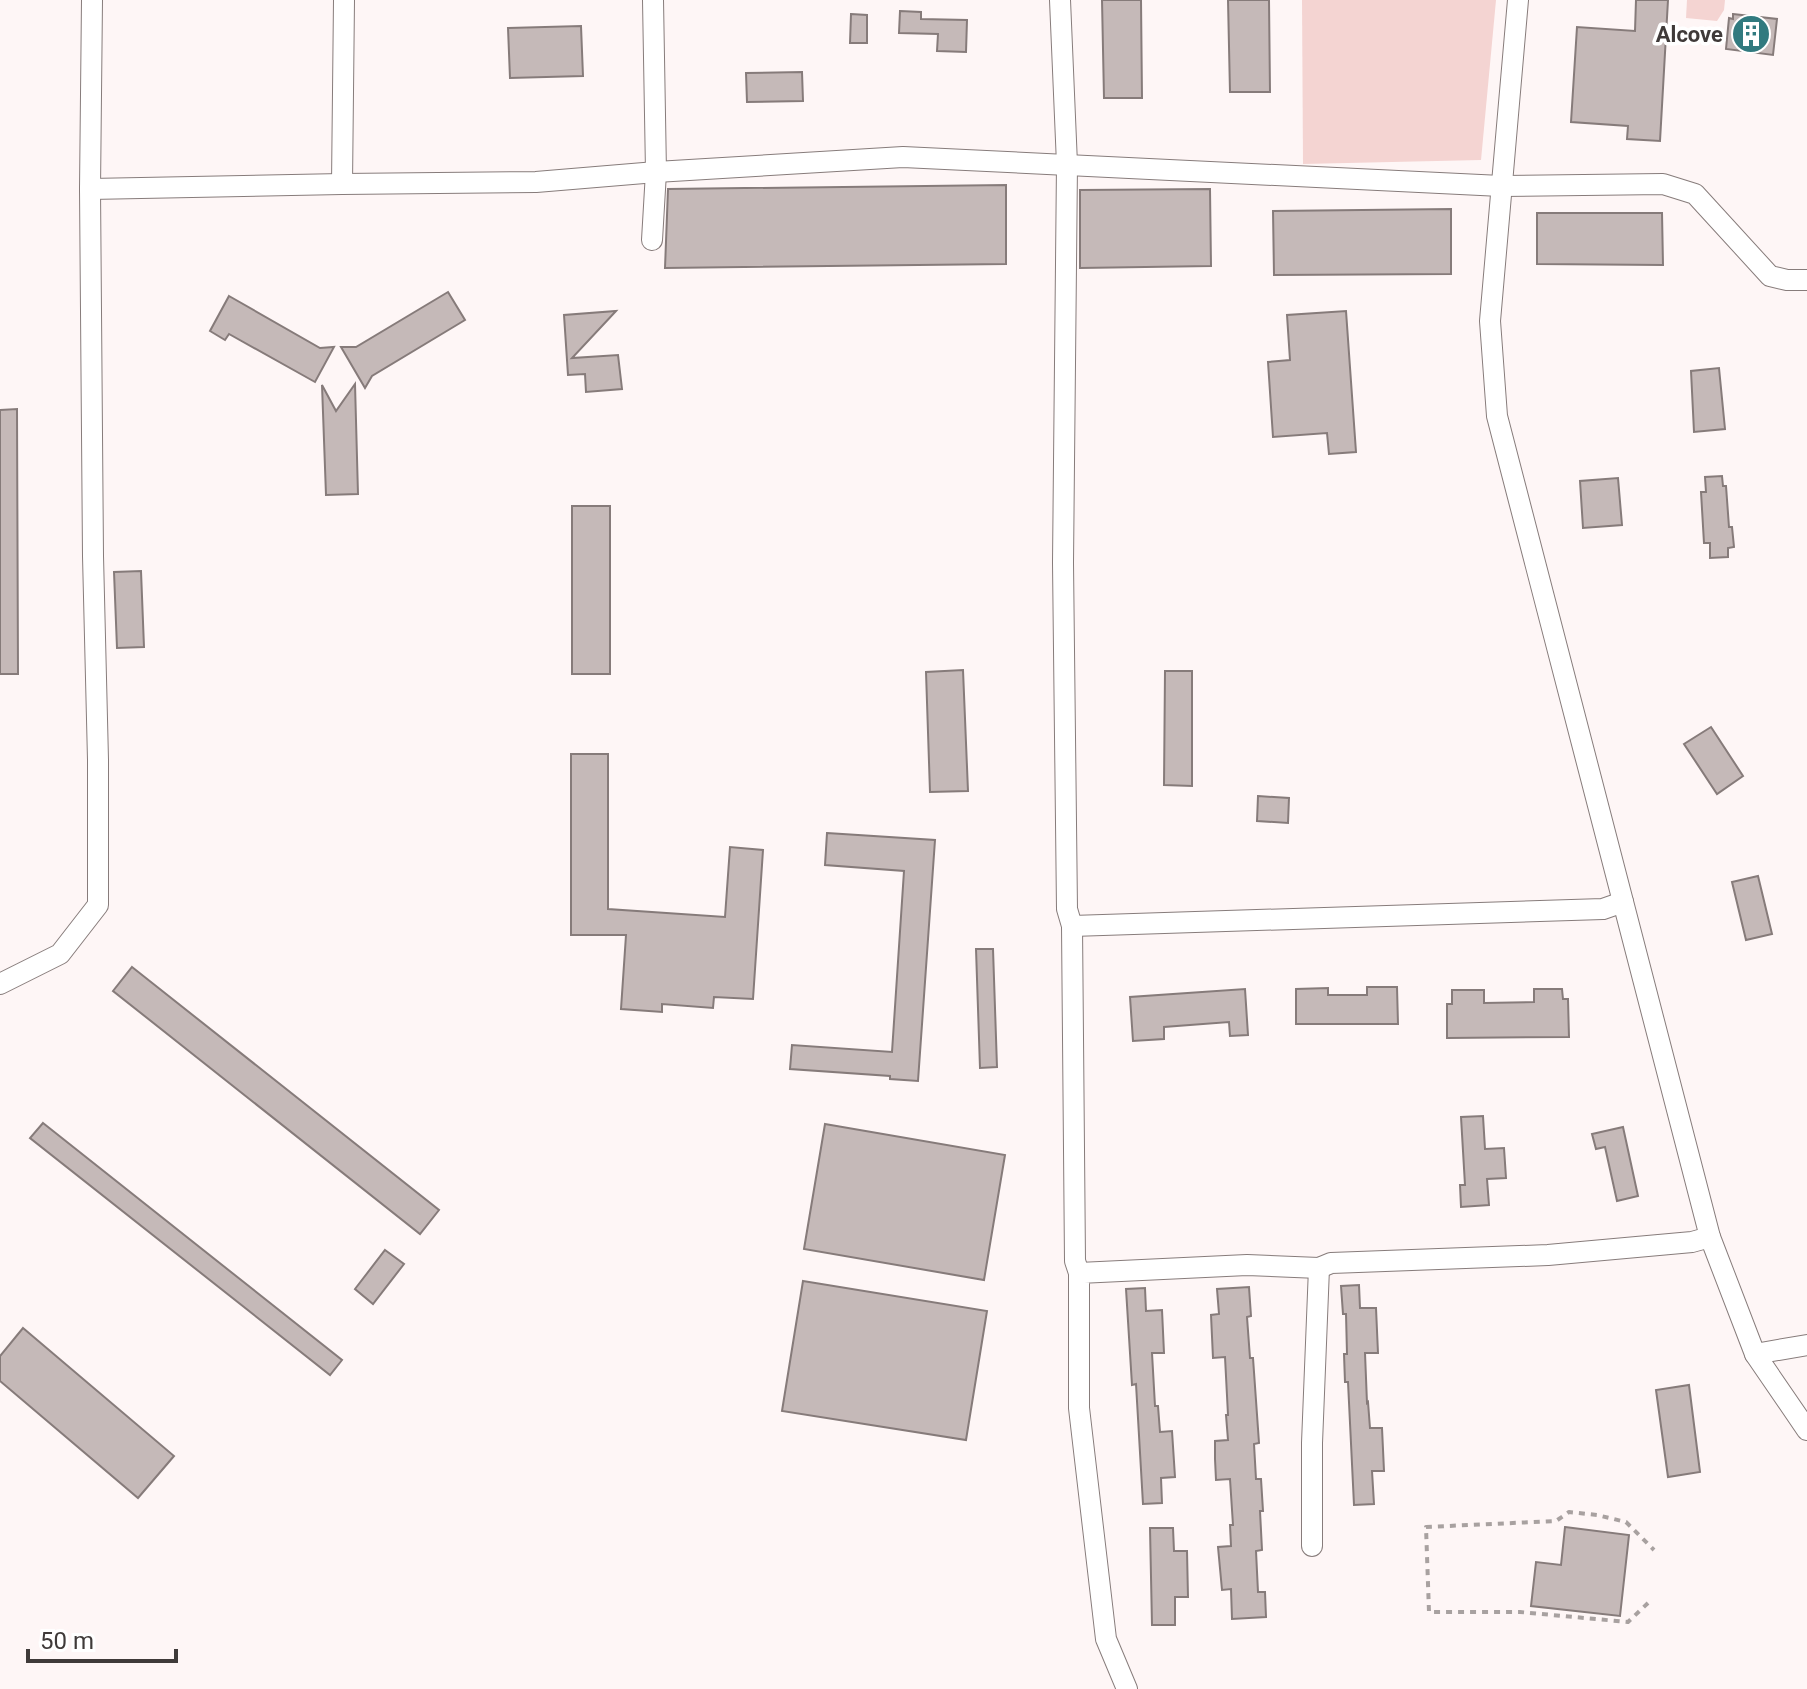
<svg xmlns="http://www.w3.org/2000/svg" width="1807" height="1689" viewBox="0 0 1807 1689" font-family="Roboto,sans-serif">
  <rect width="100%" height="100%" fill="#fef6f6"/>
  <g fill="#f4d4d2">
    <polygon points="1302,0 1496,0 1481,160 1303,164"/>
    <polygon points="1687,0 1725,0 1724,10 1717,21 1686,18"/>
  </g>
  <g fill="#c5b9b8" stroke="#867b7a" stroke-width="2">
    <polygon points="1102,0 1141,0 1142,98 1104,98"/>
    <polygon points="1228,0 1269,0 1270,92 1230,92"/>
    <polygon points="1636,0 1668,0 1660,141 1627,139 1628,126 1571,122 1577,27 1635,31"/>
    <polygon points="900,11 921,12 921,19 967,20 966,52 937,51 938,34 899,33"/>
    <polygon points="851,14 867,15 867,43 850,43"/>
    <polygon points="1733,14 1777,19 1773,55 1726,49 1729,18 1733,19"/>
    <polygon points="581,26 583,76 510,78 508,28"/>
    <polygon points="802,72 803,101 747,102 746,73"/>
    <polygon points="1006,185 1006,264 665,268 668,189"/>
    <polygon points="1210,189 1211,266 1080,268 1080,190"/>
    <polygon points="1451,209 1451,274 1274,275 1273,211"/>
    <polygon points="1537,213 1662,213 1663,265 1537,264"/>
    <polygon points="448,292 465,320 372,376 365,388 341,347 356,347"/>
    <polygon points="229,296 320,348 334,347 315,382 229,334 225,340 210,331"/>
    <polygon points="616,311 572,358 618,355 622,389 586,392 585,374 568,375 564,315"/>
    <polygon points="1346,311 1356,452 1329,454 1327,433 1273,437 1268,362 1290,360 1287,315"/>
    <polygon points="1719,368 1725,429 1694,432 1691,371"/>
    <polygon points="355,384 358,494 326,495 322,385 336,411"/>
    <polygon points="17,409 18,674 0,674 0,410"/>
    <polygon points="1722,476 1723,486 1726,486 1729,527 1732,527 1734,547 1728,548 1728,557 1710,558 1710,543 1704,543 1701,492 1706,492 1705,477"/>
    <polygon points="1618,478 1622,525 1583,528 1580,481"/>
    <rect x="572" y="506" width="38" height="168"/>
    <polygon points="141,571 144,647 117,648 114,572"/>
    <polygon points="963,670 968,791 930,792 926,672"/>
    <polygon points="1165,671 1192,671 1192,786 1164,785"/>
    <polygon points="1711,727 1743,776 1717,794 1684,744"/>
    <polygon points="571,754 608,754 608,909 725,917 730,847 763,850 753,999 714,997 713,1008 662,1004 662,1012 621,1009 626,935 571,935"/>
    <polygon points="1258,796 1289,798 1288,823 1257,821"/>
    <polygon points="827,833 935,840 918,1081 890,1079 890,1076 790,1069 792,1045 892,1052 904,871 825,865"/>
    <polygon points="1758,876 1772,934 1746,940 1732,882"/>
    <polygon points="976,949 993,949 997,1067 980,1068"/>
    <polygon points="132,967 439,1210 420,1234 113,991"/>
    <polygon points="1367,987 1397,987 1398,1024 1296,1024 1296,989 1328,988 1328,995 1367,995"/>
    <polygon points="1245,989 1248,1035 1230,1036 1229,1022 1164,1027 1164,1039 1133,1041 1130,997"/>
    <polygon points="1534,989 1562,989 1563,999 1568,999 1569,1037 1447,1038 1447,1004 1452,1004 1452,990 1484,990 1484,1003 1534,1002"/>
    <polygon points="1483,1116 1485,1149 1504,1148 1506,1178 1487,1179 1489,1205 1461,1207 1460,1185 1465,1185 1461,1117"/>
    <polygon points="43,1123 342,1360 330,1375 30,1138"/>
    <polygon points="825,1124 1005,1155 984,1280 804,1249"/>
    <polygon points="1623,1127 1638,1196 1617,1201 1605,1147 1596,1149 1592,1134"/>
    <polygon points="385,1250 404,1264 373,1304 355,1289"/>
    <polygon points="803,1281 987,1311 966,1440 782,1411"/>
    <polygon points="1359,1285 1360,1308 1376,1308 1378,1353 1365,1353 1367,1403 1368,1402 1370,1428 1382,1428 1384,1471 1372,1471 1374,1504 1354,1505 1348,1382 1345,1382 1344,1354 1347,1354 1346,1314 1343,1314 1341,1286"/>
    <polygon points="1249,1287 1251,1316 1247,1317 1250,1358 1253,1358 1259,1443 1254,1444 1256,1479 1261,1479 1263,1511 1260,1511 1262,1550 1256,1551 1258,1592 1265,1592 1266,1617 1232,1619 1231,1589 1222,1590 1218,1547 1231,1546 1230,1525 1233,1525 1230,1479 1216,1480 1215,1459 1215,1441 1228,1440 1226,1415 1228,1415 1225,1357 1213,1358 1211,1315 1219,1314 1217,1289"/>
    <polygon points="1145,1288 1146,1311 1162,1310 1164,1353 1152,1353 1155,1406 1158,1406 1160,1432 1172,1431 1175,1477 1161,1478 1162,1503 1143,1504 1136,1384 1132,1385 1126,1289"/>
    <polygon points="23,1328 174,1456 138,1498 0,1381 0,1356"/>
    <polygon points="1689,1385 1700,1472 1668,1477 1656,1390"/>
    <polygon points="1565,1527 1629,1535 1620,1616 1531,1606 1536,1562 1561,1565"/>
    <polygon points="1150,1528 1173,1528 1174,1551 1187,1551 1188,1597 1175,1597 1175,1625 1152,1625"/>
  </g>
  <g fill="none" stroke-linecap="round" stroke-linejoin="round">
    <defs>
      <g id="minor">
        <polyline points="1060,0 1067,164 1063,563 1067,909 1072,926 1075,1261 1079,1273"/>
        <polyline points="1518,0 1490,321 1497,416 1710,1237 1755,1354 1807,1430"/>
        <polyline points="342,184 344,0"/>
        <polyline points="90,189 342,184 536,182 656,172 903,157 1501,186 1663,184 1695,194 1770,276 1787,280 1807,280"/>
        <polyline points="652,240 656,172 653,0"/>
        <polyline points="1072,926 1603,909 1623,902"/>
        <polyline points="0,984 60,954 98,905 98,760 93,556 90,189 92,0"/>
        <polyline points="1755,1354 1807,1345"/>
        <polyline points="1312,1546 1312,1443 1319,1268"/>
        <polyline points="1127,1689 1106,1639 1079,1408 1079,1273 1247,1265 1319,1268 1331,1263 1548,1255 1692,1242 1710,1237"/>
      </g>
    </defs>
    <use href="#minor" stroke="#877c7b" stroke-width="22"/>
    <polyline stroke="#a8a1a0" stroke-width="4" stroke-dasharray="6 6" stroke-linecap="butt" points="1648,1603 1628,1622 1520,1612 1429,1612 1426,1527 1556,1521 1569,1512 1597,1515 1626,1522 1654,1550"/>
    <use href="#minor" stroke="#fff" stroke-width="20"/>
  </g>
  <defs>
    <symbol id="building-disc" viewBox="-11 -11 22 22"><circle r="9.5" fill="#317a7f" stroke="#fff"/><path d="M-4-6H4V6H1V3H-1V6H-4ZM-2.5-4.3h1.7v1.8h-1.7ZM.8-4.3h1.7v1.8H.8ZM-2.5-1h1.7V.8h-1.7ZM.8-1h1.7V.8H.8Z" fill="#fff"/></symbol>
  </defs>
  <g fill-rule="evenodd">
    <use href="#building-disc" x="1729" y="12" width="44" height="44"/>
  </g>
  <g text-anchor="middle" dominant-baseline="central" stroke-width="7" stroke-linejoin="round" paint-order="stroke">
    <g font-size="22" font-weight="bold" fill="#3f3a39" stroke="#fff" text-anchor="end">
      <text x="1723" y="34">Alcove</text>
    </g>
  </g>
  <path d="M28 1649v12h148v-12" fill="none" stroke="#3f3a39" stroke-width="4"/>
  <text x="40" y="1649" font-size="24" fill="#3f3a39" stroke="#ffffff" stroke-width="6" paint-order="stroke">50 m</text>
</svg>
